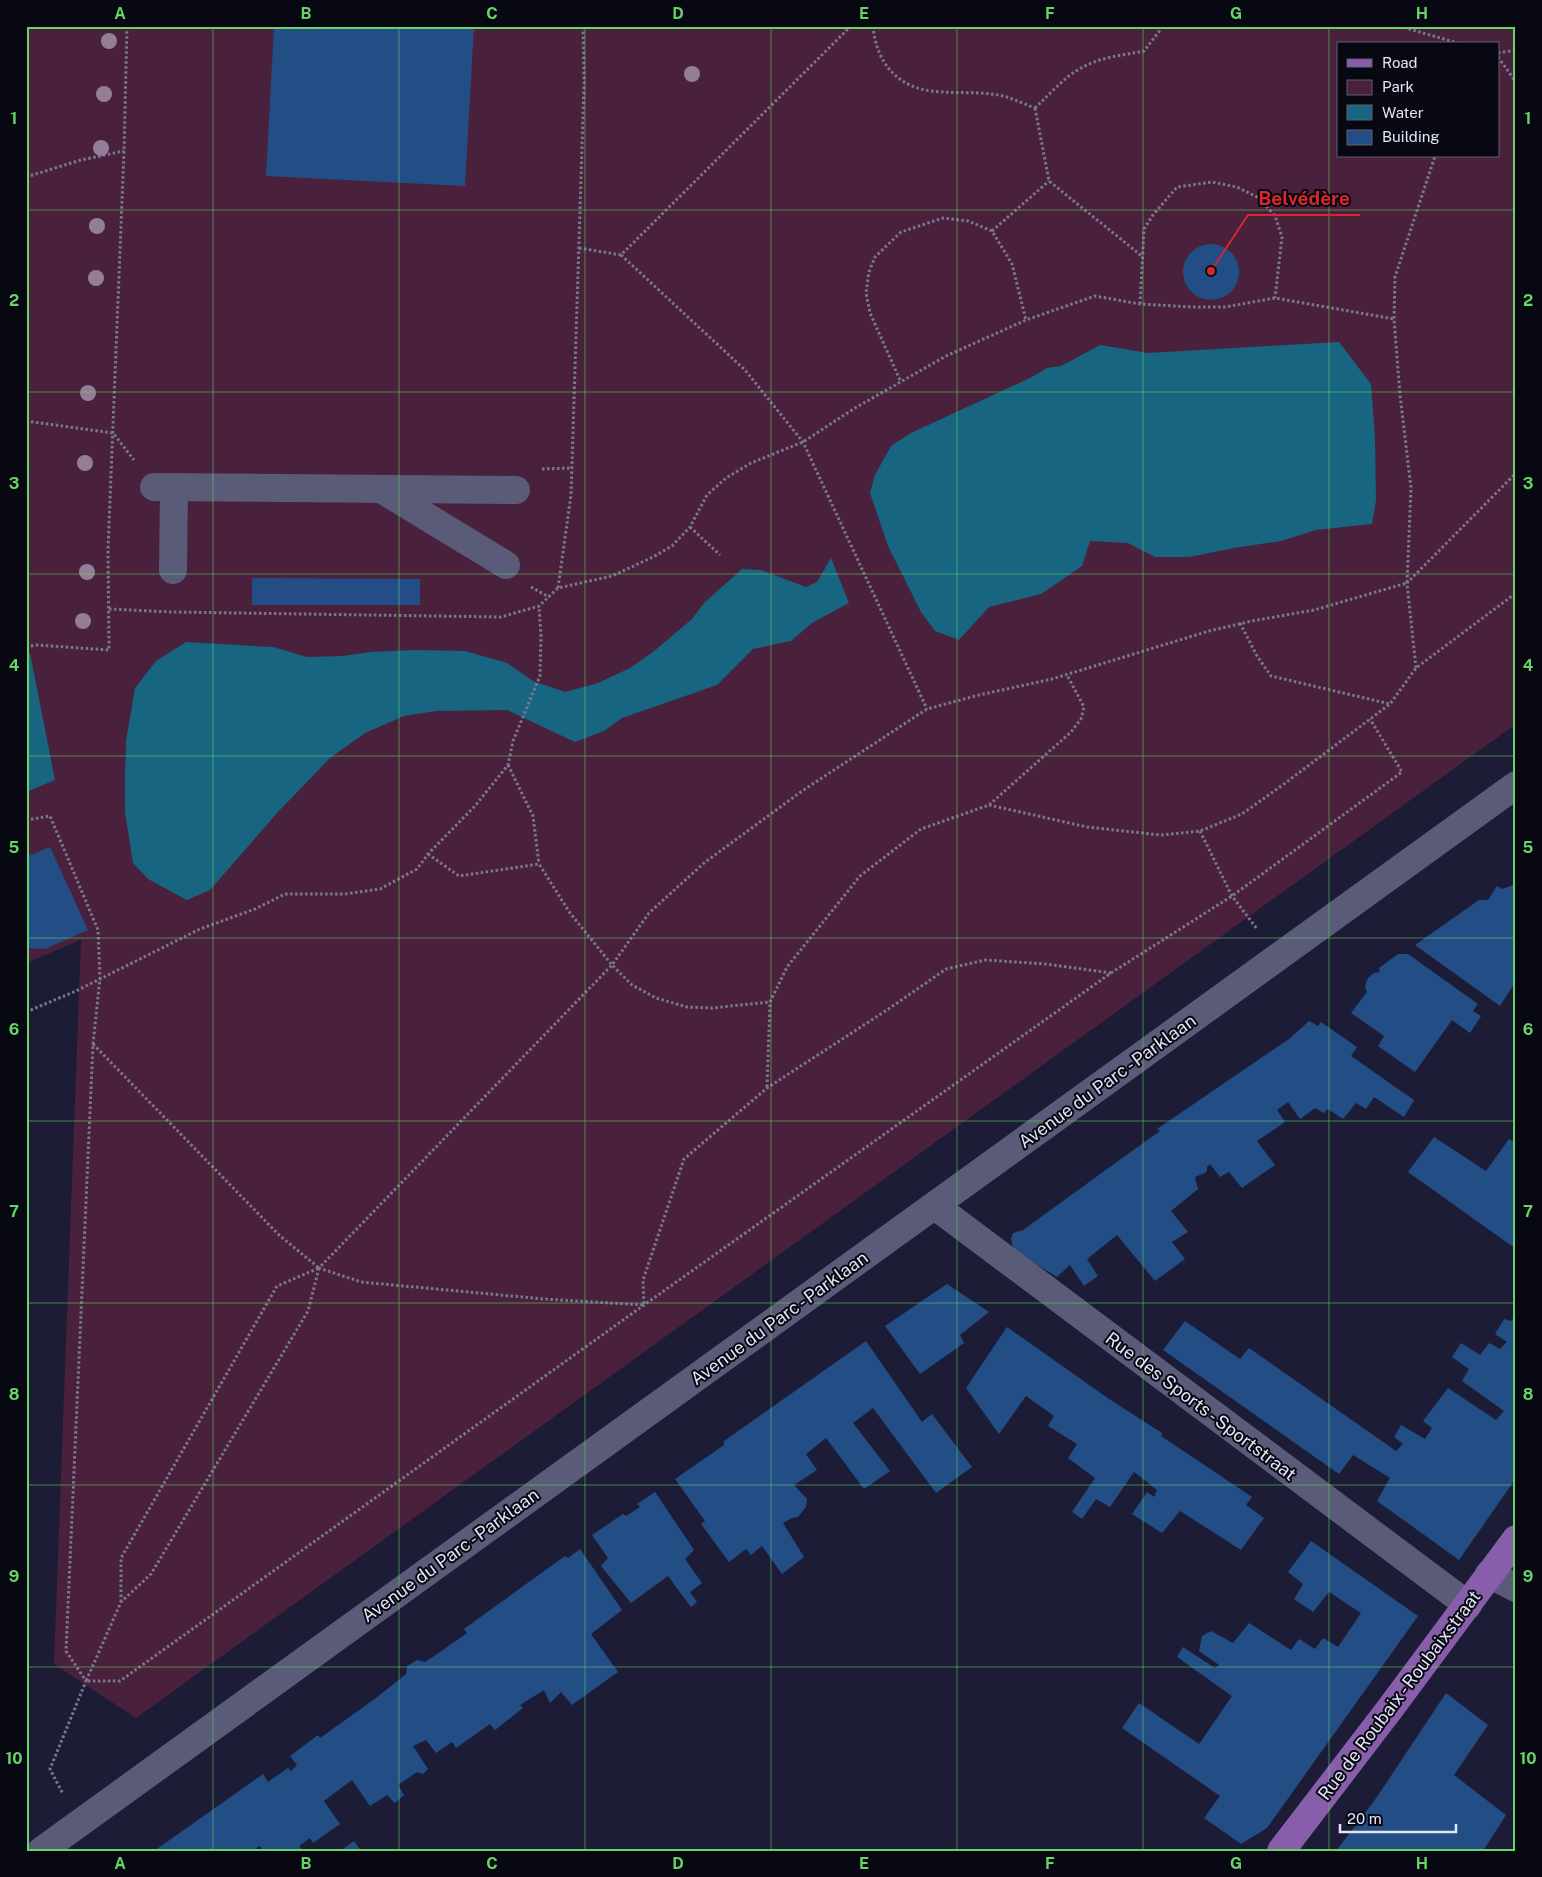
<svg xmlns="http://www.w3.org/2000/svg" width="1542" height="1877" viewBox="0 0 1542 1877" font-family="'Public Sans',sans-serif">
  <rect width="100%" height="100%" fill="#1d1c36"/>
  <path fill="#49213c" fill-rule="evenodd" d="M26,26H1516V724L136,1718L54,1664L81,940L26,963ZM1338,44H1498V156H1338Z"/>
  <g fill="#176581">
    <polygon points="1339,342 1371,384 1375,439 1376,500 1372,524 1316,530 1281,541 1234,548 1189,557 1155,557 1128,543 1090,541 1082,566 1041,594 989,607 959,640 935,631 921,612 888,546 870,493 875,475 891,446 911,433 1030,378 1047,368 1061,366 1100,345 1148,353"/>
    <polygon points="831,558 849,603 812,623 791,641 753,649 717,685 622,718 604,731 575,742 507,710 436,711 404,716 365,733 330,758 277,813 210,890 187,900 148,879 133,863 125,812 125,775 126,741 135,688 156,661 186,642 273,647 307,657 343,656 371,652 414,650 465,651 507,663 533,681 565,692 598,683 630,668 653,652 692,619 704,603 742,569 761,570 806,587 817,582"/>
    <polygon points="30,653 55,780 26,792 26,654"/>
  </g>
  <g fill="#224e85">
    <polygon points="274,26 474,26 465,186 266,176"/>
    <circle cx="1211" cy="272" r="28"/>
    <polygon points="252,578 420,579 420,605 252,605"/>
    <polygon points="50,847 88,930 45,949 27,948 26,857"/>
    <polygon points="1516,884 1516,981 1500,1006 1415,945 1479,900 1488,900 1497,886 1502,889"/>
    <polygon points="1398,954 1408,954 1478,1004 1473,1011 1481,1016 1470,1033 1452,1020 1415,1072 1378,1046 1384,1036 1351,1013 1367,992 1365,986 1368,978 1374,973 1380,972 1379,968"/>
    <polygon points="1309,1021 1318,1026 1321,1022 1357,1047 1351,1056 1414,1100 1404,1117 1374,1097 1366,1109 1356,1103 1343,1119 1328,1109 1324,1113 1315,1108 1300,1119 1288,1102 1277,1110 1285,1122 1257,1141 1275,1165 1242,1188 1229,1172 1220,1177 1210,1164 1207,1167 1207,1171 1205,1173 1195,1177 1198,1189 1171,1211 1188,1232 1172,1242 1185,1259 1155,1281 1117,1235 1087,1259 1098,1276 1084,1286 1070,1265 1057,1277 1013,1250 1011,1238 1013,1233 1023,1230 1114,1164 1160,1131 1157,1129 1289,1039"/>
    <polygon points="1434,1137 1486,1171 1509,1139 1516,1143 1516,1249 1408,1172"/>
    <polygon points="947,1284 989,1312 960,1335 964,1343 920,1374 885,1326"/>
    <polygon points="1516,1315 1516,1478 1459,1560 1377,1501 1390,1478 1353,1455 1339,1474 1163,1350 1185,1321 1240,1359 1249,1348 1396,1451 1403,1444 1394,1437 1401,1425 1425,1439 1432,1428 1423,1421 1448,1388 1496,1420 1504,1411 1462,1381 1469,1369 1452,1357 1461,1343 1480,1355 1489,1343 1500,1349 1507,1342 1495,1334 1504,1319 1511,1321"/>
    <polygon points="1007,1327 1109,1399 1162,1433 1161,1436 1252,1497 1246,1505 1264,1518 1241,1550 1180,1511 1162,1533 1132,1514 1147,1492 1154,1497 1157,1490 1134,1472 1110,1507 1096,1499 1082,1519 1072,1512 1095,1478 1068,1458 1077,1444 1048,1426 1054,1416 1026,1396 999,1434 966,1388"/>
    <polygon points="866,1341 922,1422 932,1414 972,1467 936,1493 873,1408 853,1423 890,1471 864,1489 826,1438 806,1454 817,1470 794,1485 807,1499 806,1507 798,1517 792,1518 783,1523 804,1557 782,1574 762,1546 751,1555 746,1549 729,1562 701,1524 705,1521 675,1479 724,1445 724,1441"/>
    <polygon points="655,1492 694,1550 685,1559 702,1583 690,1592 697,1602 691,1607 668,1576 631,1603 601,1566 608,1558 592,1535 623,1514 626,1516 640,1507 637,1504"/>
    <polygon points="1311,1541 1418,1616 1267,1828 1241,1844 1204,1818 1220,1796 1122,1728 1139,1703 1199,1744 1232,1696 1177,1657 1183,1647 1215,1668 1219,1665 1199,1651 1202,1636 1211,1631 1233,1643 1249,1623 1291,1650 1299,1639 1315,1649 1323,1638 1338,1647 1361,1613 1329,1592 1313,1612 1294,1599 1303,1584 1288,1572"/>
    <polygon points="580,1549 622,1610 591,1634 618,1672 572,1705 561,1692 550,1703 544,1690 520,1705 523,1708 495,1730 490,1724 456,1748 452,1742 436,1753 426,1740 413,1746 428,1769 423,1774 417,1772 398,1785 404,1795 395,1803 387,1795 370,1806 352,1780 324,1801 340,1824 313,1843 310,1838 299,1846 303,1851 263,1851 260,1846 251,1851 154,1851 263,1774 268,1782 288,1768 291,1771 297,1765 290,1756 318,1735 320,1738 376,1698 406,1674 407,1666 417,1660 425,1662 440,1652 467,1633 464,1629 497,1605 565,1556 568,1558"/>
    <polygon points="1446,1693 1488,1725 1454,1775 1506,1815 1483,1851 1336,1851 1377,1797"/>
    <polygon points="354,1841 361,1851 340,1851"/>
  </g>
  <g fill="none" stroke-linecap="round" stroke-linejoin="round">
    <g stroke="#78788f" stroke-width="3" stroke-dasharray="2.5 2.5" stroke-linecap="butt">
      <path d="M873,26C876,61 896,87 932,91C954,94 977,91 998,95C1011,97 1023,104 1035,108"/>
      <polyline points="1399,26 1461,44"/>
      <polyline points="1498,53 1516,50"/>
      <polyline points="1498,57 1516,82"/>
      <polyline points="1035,108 1049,181 1143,257"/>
      <path d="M1035,108C1050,94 1065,76 1083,67C1101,57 1124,55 1144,51L1161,29V26"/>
      <polyline points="26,177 81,160 124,151"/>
      <polyline points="992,231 1049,181"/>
      <polyline points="579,248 621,255 851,26"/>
      <polyline points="621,255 745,370 803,442 927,709"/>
      <polyline points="1140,304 1144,229 1153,215 1177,187 1212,182 1237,187 1259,198 1275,216 1282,237 1275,298"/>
      <polyline points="900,380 870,313 866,293 869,272 875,257 901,232 943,218 968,221 992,231 1012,264 1026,320"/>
      <polyline points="26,421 113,433 134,460"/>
      <polyline points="542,469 572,468"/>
      <polyline points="690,527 720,555"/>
      <polyline points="531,587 549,597"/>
      <polyline points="558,588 571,495 584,83 583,26"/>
      <polyline points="109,609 172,612 501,617 539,606 558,588 612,576 653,557 672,546 690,527 707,495 726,478 751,463 803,442 855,408 946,356 1026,320 1095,296 1140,304 1192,307 1225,307 1275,298 1394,319"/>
      <polyline points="1240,623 1257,656 1271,676 1390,704"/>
      <polyline points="26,647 36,645 109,650 108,550 124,151 127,26"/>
      <polyline points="1416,668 1407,583 1516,473"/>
      <polyline points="508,765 533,816 539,864"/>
      <polyline points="989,805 1087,827 1161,835 1200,831 1242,814 1284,784 1390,704 1416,668 1516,593"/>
      <polyline points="26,820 50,816 98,930 100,978 93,1044 66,1651 86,1681 50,1769 63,1794"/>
      <polyline points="1200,831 1232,896 1257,929"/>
      <polyline points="428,854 459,876 539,864 570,913 612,965 632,985 656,998 687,1007 712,1008 770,1002"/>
      <polyline points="1111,973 1046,964 985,960 946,969 887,1010 767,1088 684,1159 643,1280 644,1305 544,1299 361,1282 319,1268 612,965 649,913 704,863 802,791 927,709 979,695 1052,679 1209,631 1252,621 1314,610 1407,583 1411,488 1400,395 1394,319 1395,277 1435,156"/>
      <polyline points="26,1012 76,991 200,929 255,909 285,894 345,894 380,889 417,869 428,854 475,806 508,765 513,741 540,676 541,636 539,606"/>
      <polyline points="93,1044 279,1235 319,1268"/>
      <polyline points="767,1087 770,1002 787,967 860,876 921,829 989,805 1071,732 1081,719 1084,707 1067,675"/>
      <polyline points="319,1268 308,1311 151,1574 121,1602 86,1681 120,1681 644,1305 1111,973 1232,896 1402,772 1370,719"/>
      <polyline points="121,1602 121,1558 277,1286 319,1268"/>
    </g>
    <g stroke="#5a5a79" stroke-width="28">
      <polyline points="154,487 516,490"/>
      <polyline points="381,489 506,565"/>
      <polyline points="173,570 174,487"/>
      <polyline points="935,1206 1468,1605"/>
      <polyline points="1489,1574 1516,1588"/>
      <polyline points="41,1851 1516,785"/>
    </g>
    <polyline stroke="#885eab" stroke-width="28" points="1281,1851 1389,1710 1516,1539"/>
  </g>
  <g fill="#947e97">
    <circle cx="109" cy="41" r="8"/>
    <circle cx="692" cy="74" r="8"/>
    <circle cx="104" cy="94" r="8"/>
    <circle cx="101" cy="148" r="8"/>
    <circle cx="97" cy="226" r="8"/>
    <circle cx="96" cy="278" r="8"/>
    <circle cx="88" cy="393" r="8"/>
    <circle cx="85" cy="463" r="8"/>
    <circle cx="87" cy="572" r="8"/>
    <circle cx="83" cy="621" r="8"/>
  </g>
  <path fill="none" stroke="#67d466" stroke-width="1" stroke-opacity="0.55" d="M213,26V1851M399,26V1851M585,26V1851M771,26V1851M957,26V1851M1143,26V1851M1329,26V1851M26,210H1516M26,392H1516M26,574H1516M26,756H1516M26,938H1516M26,1121H1516M26,1303H1516M26,1485H1516M26,1667H1516"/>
  <g text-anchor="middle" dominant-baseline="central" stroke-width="4" stroke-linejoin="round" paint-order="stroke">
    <g font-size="18" fill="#e4e5f7" stroke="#080813">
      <text transform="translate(1107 1081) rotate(-36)">Avenue du Parc - Parklaan</text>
      <text transform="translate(779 1318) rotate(-36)">Avenue du Parc - Parklaan</text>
      <text transform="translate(1201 1406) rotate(37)">Rue des Sports - Sportstraat</text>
      <text transform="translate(450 1555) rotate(-36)">Avenue du Parc - Parklaan</text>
      <text transform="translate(1399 1695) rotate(-53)">Rue de Roubaix - Roubaixstraat</text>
    </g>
  </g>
  <path fill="none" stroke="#d62828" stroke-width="2" d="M1211 271L1248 215H1360"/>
  <circle fill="#d62828" stroke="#080813" stroke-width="2" cx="1211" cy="271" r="5"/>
  <g font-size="19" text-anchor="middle" font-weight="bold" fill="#d62828" stroke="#080813" stroke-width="4" stroke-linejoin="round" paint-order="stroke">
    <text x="1304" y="205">Belvédère</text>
  </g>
  <rect width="1542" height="1877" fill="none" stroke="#080813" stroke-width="55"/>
  <rect x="1337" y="42" width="162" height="115" fill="#080813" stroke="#60606e"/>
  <rect x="1347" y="59" width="25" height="8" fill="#885eab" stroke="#60606e"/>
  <text x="1382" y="68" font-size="15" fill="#e4e5f7">Road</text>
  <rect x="1347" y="80" width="25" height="15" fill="#49213c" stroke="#60606e"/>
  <text x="1382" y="92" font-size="15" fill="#e4e5f7">Park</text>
  <rect x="1347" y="105" width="25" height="15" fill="#176581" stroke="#60606e"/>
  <text x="1382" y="118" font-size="15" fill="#e4e5f7">Water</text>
  <rect x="1347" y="130" width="25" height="15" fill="#224e85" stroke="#60606e"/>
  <text x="1382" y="142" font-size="15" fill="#e4e5f7">Building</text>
  <path d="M1340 1824v8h116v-8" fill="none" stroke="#e4e5f7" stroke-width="2.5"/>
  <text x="1347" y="1824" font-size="15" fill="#e4e5f7" stroke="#080813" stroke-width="4" paint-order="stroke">20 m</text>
  <rect x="28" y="28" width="1486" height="1822" fill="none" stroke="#67d466" stroke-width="2"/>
  <g font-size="16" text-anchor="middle" font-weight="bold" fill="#67d466">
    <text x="120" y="19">A</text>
    <text x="306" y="19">B</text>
    <text x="492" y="19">C</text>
    <text x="678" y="19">D</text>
    <text x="864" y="19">E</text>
    <text x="1050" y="19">F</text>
    <text x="1236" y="19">G</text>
    <text x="1422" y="19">H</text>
    <text x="14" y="124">1</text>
    <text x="1528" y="124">1</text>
    <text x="14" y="306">2</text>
    <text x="1528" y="306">2</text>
    <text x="14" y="489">3</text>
    <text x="1528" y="489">3</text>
    <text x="14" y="671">4</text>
    <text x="1528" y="671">4</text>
    <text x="14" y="853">5</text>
    <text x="1528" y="853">5</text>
    <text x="14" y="1035">6</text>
    <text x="1528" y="1035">6</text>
    <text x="14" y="1217">7</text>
    <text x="1528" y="1217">7</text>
    <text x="14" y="1400">8</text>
    <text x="1528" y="1400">8</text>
    <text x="14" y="1582">9</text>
    <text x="1528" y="1582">9</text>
    <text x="14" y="1764">10</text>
    <text x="1528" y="1764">10</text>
    <text x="120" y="1869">A</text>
    <text x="306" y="1869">B</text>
    <text x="492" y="1869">C</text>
    <text x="678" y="1869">D</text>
    <text x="864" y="1869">E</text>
    <text x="1050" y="1869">F</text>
    <text x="1236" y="1869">G</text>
    <text x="1422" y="1869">H</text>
  </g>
</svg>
